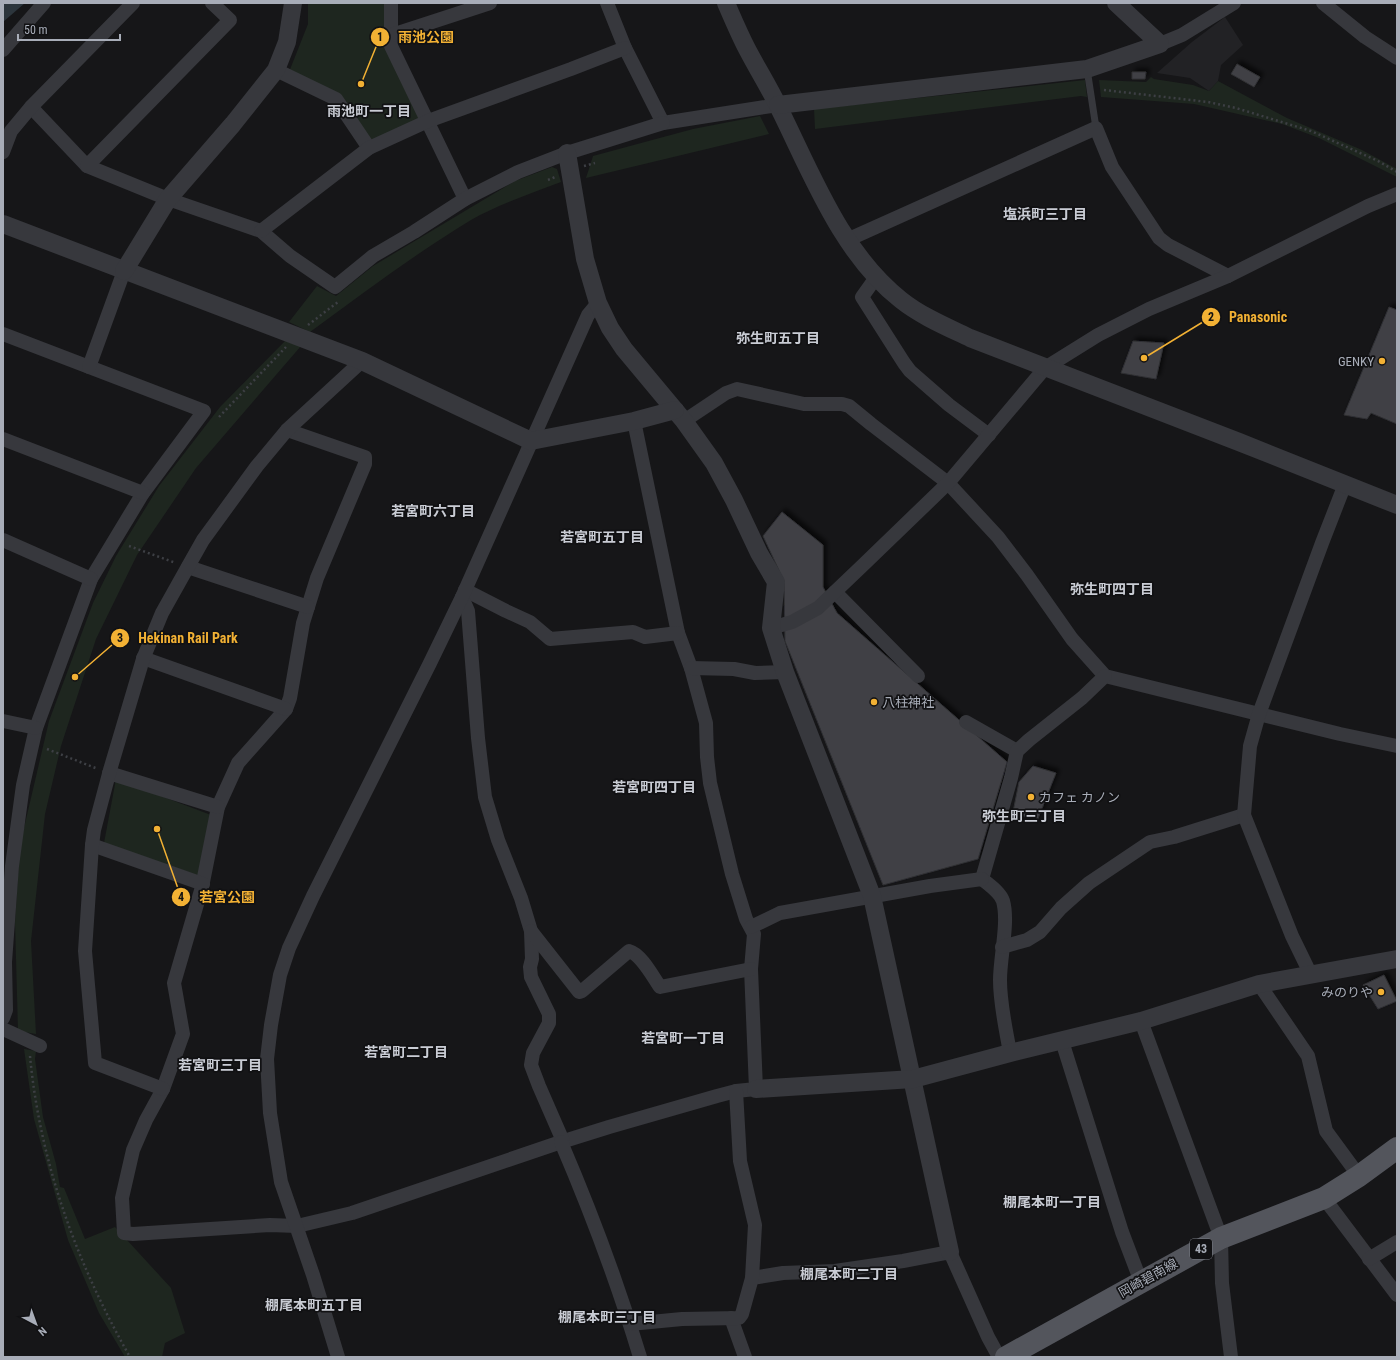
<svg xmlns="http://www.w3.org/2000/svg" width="1400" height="1360" viewBox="0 0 1400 1360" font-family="'Roboto Condensed','Noto Sans JP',sans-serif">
  <defs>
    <filter id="shadow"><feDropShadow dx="3.5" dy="-3.5" stdDeviation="2" flood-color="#0009"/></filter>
  </defs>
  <rect width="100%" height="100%" fill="#161618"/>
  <polygon fill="#222225" points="1225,17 1243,45 1221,65 1218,81 1209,91 1190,78 1157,73 1192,42"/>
  <g fill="#1e261f">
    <polygon points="308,3 389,3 387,47 423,119 371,142 342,96 289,72 308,24"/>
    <polygon points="1151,77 1154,79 1193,85 1209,91 1218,81 1287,118 1362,150 1397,169 1397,177 1319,138 1282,124 1194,104 1101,97 1099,80 1146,82"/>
    <polygon points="1085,80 1087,97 1081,96 815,129 814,109"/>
    <polygon points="760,116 769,134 586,178 593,156 693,129"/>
    <path d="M552,167L557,169L561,182C532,193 497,205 471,220C415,254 363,293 310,332L289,322L317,286L336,296L373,266L515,181Z"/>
    <polygon points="285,341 301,346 196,468 137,555 96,639 61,746 45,814 31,941 36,1034 18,1031 15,922 20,845 49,721 93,603 116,556 159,486 220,407"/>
    <polygon points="116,779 211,815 200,876 104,843"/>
    <polygon points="24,1049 36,1051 35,1059 43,1117 56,1164 60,1187 64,1188 85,1239 115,1227 171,1288 185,1333 165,1343 162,1357 125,1357 99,1313 68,1240 34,1119"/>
  </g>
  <polygon fill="#2c353c" points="3,3 25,3 3,22"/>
  <g fill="#404145" stroke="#303034" filter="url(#shadow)">
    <polygon points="1237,64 1260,77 1254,87 1231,74"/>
    <polygon points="1132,72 1146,72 1145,79 1132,79"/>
    <polygon points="1389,307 1397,310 1397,424 1371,413 1367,419 1344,415"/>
    <polygon points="1133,341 1164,343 1156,379 1121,373"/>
    <polygon points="782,512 823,545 823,587 837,613 1007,762 978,859 883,885 785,641 784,581 763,536"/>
    <polygon points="1033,766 1056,773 1037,821 1013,812 1019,782"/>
    <polygon points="1384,975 1397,1001 1378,1009 1363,985"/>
  </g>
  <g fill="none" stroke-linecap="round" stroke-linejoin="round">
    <g stroke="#3d3f44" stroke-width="2.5" stroke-dasharray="2 3" stroke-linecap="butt">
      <polyline points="1104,90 1208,102 1236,108 1311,131 1378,161 1397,172"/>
      <polyline points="584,166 595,163"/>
      <polyline points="548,180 555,177"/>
      <polyline points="308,325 338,302"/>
      <polyline points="219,417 286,347"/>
      <polyline points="129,546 176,563"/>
      <polyline points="47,749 98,769"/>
      <path d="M30,1056C40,1163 77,1264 130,1357"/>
    </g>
    <polyline stroke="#37383d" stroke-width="7" points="1087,69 1096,128"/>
    <g stroke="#37383d" stroke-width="14">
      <polyline points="391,3 391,46 465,199"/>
      <polyline points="607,3 625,48 663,123 778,105"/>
      <polyline points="1323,3 1365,37 1397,58"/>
      <polyline points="392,35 490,3"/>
      <polyline points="1160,44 1182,35 1234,3"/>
      <polyline points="3,50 44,3"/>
      <polyline points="276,70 336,99 369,148"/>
      <polyline points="31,107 87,166 168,199 261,231 290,256 335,287 373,256 414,232 465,199 518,172 567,153 663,123"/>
      <polyline points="3,152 11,131 31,107 133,3"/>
      <polyline points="87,166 230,20 212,3"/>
      <polyline points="261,231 369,148 428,121 571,69 625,48"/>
      <polyline points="847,240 1096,128 1112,167 1159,238 1168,245 1228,276"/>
      <polyline points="877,276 862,297 904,363 910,371 949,405 989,435"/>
      <polyline points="3,334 204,411 143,493 91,579 36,728 23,785 12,866 5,962 6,1010 3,1018"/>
      <polyline points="89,367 124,271"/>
      <polyline points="684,421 726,393 737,389 804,404 842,404 849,406 871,424 948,483 998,537 1027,575 1072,639 1105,676 1340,734 1397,746"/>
      <polyline points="287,430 365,457 365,464 317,578 303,623 290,698 286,709 238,763 218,807 202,887 174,983 183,1034 163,1089 146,1120 133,1150 122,1198 124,1233 133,1234 270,1225 297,1226 352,1213 561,1142 609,1127 717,1096 736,1091 756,1089 751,969 754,934 746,919 732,874 710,783 707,757 706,723 691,668 678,633 634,421"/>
      <polyline points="3,439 143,493"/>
      <polyline points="3,540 91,579"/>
      <polyline points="188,567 308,607"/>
      <polyline points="465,590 506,611 530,622 550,639 633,632 645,637 678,633"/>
      <polyline points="835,592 918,676"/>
      <polyline points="462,597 468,611 478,738 485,797 498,840 521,898 531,931 532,959 530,967 531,977 549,1014 549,1023 533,1053 531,1065 539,1086 563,1141"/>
      <polyline points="771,628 792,622 818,608 861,567 948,483 1045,368 1098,335 1149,309 1228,276 1368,206 1397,194"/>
      <polyline points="143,658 286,709"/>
      <polyline points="691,668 734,669 755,673 785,672"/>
      <polyline points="3,721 36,728"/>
      <polyline points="966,722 1017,751"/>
      <polyline points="109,773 218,807"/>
      <polyline points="92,845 203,884"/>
      <polyline points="982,879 1011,778 1017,751 1029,740 1082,698 1105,676"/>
      <path d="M982,879C989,885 1000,892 1003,901C1009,922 1000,957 1000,980C1000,1005 1006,1029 1010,1053"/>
      <polyline points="751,927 780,913 930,886 982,879"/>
      <path d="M531,931L579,992L582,991L629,951C641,954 653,977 660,987L751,969"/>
      <polyline points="1002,947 1027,940 1040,932 1061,908 1089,883 1150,842 1174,837 1244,815"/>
      <polyline points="1311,975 1292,936 1244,815 1250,746 1259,714 1322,543 1345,484"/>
      <polyline points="1259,984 1308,1056 1326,1131 1359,1176"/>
      <polyline points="1141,1021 1221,1238 1222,1283 1231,1357"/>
      <polyline points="3,1029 40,1046"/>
      <polyline points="1062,1041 1122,1232 1141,1282"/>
      <polyline points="163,1089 95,1063 85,951 92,845 94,830 110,770 143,659 162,613 190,563 203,540 257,466 287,430 362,361"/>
      <path d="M561,1142C591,1212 618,1284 640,1357"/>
      <polyline points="1324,1198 1397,1295"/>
      <polyline points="1369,1259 1397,1242"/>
      <polyline points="752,1278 783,1273 835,1271 903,1261 950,1252 988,1337 999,1357"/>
      <polyline points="731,1318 745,1357"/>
      <polyline points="630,1324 682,1319 739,1318 742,1314 752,1278 755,1225 740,1161 736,1091"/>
      <polyline points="338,1357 313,1275 281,1182 270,1113 267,1059 271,1025 280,975 289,948 313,896 430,663 462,597 588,315 598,303"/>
    </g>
    <g stroke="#37383d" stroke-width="18">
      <path d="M726,3C732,17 738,31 745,45C755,65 768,85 778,106C811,172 841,253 901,300C921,316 947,327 970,338L1239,442L1397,505"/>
      <polyline points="778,105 1087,69 1160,44 1116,3"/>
      <polyline points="567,153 585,259 598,303 610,328 624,349 684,421 714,463 734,500 759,553 776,582 771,628 785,672 872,896 950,1252"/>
      <polyline points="3,224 362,361 531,441 634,421 675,410"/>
      <polyline points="124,271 168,199 233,124 276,70 287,42 293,3"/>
      <polyline points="756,1089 913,1079 1010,1053 1141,1021 1259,984 1397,959"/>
    </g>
    <polyline stroke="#53555c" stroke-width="22" points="1006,1357 1221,1238 1324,1198 1359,1176 1397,1148"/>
  </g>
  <g fill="#f2b134" stroke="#111113" stroke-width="1.5">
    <circle cx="1382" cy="361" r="4"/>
    <circle cx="874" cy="702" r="4"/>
    <circle cx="1031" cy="797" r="4"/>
    <circle cx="1381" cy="992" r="4"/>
  </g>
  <g text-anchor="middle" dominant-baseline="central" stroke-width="3.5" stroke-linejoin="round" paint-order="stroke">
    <rect fill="#111113" stroke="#7b7e86" stroke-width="1" x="1190" y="1239" width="22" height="20" rx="3"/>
    <g font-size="12" font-weight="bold" fill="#a8adb8">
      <text x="1201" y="1249">43</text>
    </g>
    <g font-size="13" fill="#a8adb8" stroke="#111113" text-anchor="end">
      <text x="1374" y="361">GENKY</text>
      <text x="882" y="702" text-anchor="start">八柱神社</text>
      <text x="1039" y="797" text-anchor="start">カフェ カノン</text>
      <text x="1373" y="992">みのりや</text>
    </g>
    <g font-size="13" fill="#a8adb8" stroke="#111113">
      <text transform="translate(1148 1278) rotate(-29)">岡崎碧南線</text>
    </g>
    <g font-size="14" font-weight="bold" fill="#c9ccd4" stroke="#111113">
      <text x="369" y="111">雨池町一丁目</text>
      <text x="1045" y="214">塩浜町三丁目</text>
      <text x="778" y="338">弥生町五丁目</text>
      <text x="433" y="511">若宮町六丁目</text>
      <text x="602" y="537">若宮町五丁目</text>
      <text x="1112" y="589">弥生町四丁目</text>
      <text x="654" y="787">若宮町四丁目</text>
      <text x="1024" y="816">弥生町三丁目</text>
      <text x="683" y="1038">若宮町一丁目</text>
      <text x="406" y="1052">若宮町二丁目</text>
      <text x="220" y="1065">若宮町三丁目</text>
      <text x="1052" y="1202">棚尾本町一丁目</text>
      <text x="849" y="1274">棚尾本町二丁目</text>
      <text x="314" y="1305">棚尾本町五丁目</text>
      <text x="607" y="1317">棚尾本町三丁目</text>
    </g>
  </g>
  <path fill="none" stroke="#f2b134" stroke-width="1.5" d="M361 84L380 37M1144 358L1211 317M75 677L120 638M157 829L181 897"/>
  <g fill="#f2b134" stroke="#111113" stroke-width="1.5">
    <circle cx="361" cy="84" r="4"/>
    <circle cx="1144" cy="358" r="4"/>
    <circle cx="75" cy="677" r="4"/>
    <circle cx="157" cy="829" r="4"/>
    <circle cx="380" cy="37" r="10"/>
    <circle cx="1211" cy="317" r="10"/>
    <circle cx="120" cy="638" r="10"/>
    <circle cx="181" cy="897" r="10"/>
  </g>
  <g font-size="12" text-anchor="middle" font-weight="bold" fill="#111">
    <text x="380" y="41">1</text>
    <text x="1211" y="321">2</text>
    <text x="120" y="642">3</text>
    <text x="181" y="901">4</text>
  </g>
  <g font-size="14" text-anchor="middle" font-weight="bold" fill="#f2b134" stroke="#111113" stroke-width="3.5" stroke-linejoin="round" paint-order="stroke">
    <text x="426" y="42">雨池公園</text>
    <text x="1258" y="322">Panasonic</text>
    <text x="188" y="643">Hekinan Rail Park</text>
    <text x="227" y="902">若宮公園</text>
  </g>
  <rect width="1400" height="1360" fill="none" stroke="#a8adb8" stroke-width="8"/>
  <g transform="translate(36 1324) rotate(139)" stroke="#111113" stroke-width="3" paint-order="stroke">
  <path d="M0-3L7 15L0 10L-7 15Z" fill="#a8adb8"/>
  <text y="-6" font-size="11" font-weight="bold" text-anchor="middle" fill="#a8adb8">N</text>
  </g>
  <path d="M18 34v6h102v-6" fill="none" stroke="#a8adb8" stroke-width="2"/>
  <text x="24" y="34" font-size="12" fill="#a8adb8" stroke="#111113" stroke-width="3" paint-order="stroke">50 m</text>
</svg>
